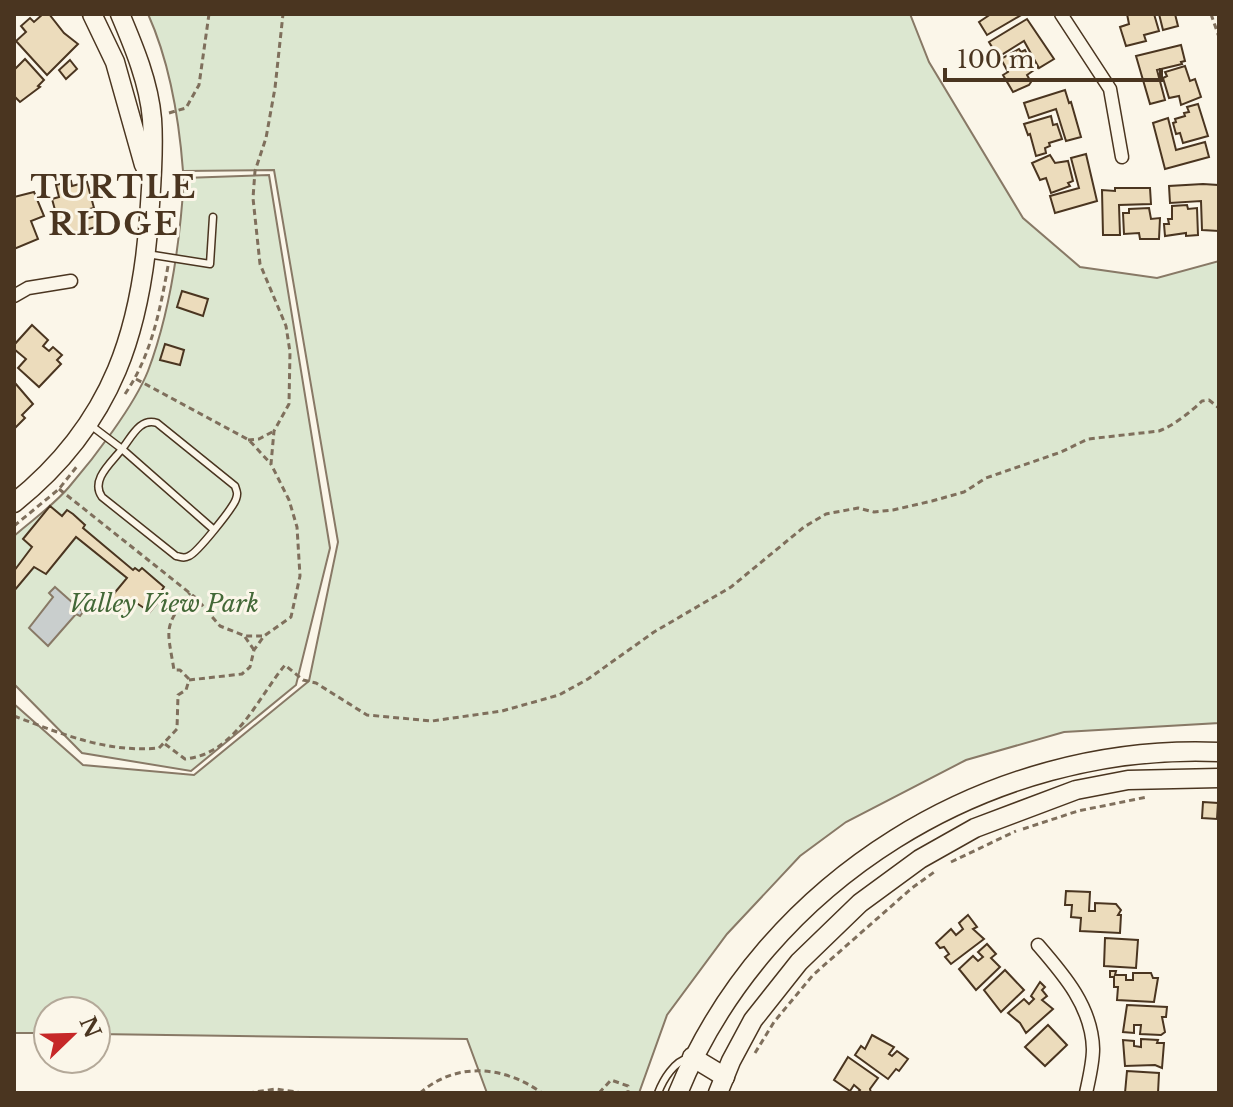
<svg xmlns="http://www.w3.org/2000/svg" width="1233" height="1107" viewBox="0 0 1233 1107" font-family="'Libre Baskerville',serif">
  <rect width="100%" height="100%" fill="#fbf6e9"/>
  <g fill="#dce7d0" stroke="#887966" stroke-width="2">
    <path d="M148,14H910L929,62L1023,218L1080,267L1157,278L1219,261V723L1064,732L966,760L846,822L800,856L727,934L667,1015L639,1093H487L467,1039L96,1034V1011H48V1033H14V704L83,765L194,775L309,681L338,542L274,170L183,171C179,118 170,63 148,14Z"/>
    <path d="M269,175L330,548L296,685L191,771L82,753L14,684V536C32,520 54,505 69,487C94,458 134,406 148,371C171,310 180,243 184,178Z"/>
  </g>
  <polygon fill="#c9cecd" stroke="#887966" stroke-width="2" points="55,587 83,612 80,616 76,614 48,646 29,628 53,597 49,593"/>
  <g fill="#ecdcbc" stroke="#4a3520" stroke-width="2">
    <polygon points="43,14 49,14 64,33 78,44 47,75 16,41 26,32 21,26 30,18 34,22"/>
    <polygon points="991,14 1023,14 987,35 979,22"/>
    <polygon points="1127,14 1154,14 1159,31 1144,35 1146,41 1126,46 1120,27 1129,24"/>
    <polygon points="1159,14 1175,14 1178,26 1163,30"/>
    <polygon points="1027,19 1054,59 1039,68 1024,41 998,57 989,42"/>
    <polygon points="1181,45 1185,61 1181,62 1182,64 1157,70 1165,100 1150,104 1136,56"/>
    <polygon points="1019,49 1021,52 1025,50 1033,66 1037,68 1027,75 1031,82 1029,85 1013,92 1003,75 1008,72 1001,59"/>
    <polygon points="25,59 44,80 38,86 40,87 20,102 16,98 14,100 14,66 16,68"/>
    <polygon points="70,60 77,69 66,79 59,70"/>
    <polygon points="1185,66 1190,81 1195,79 1201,97 1181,105 1179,96 1169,98 1163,78 1167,76 1165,72"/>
    <polygon points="1065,90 1069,103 1071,102 1081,137 1066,141 1056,109 1029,118 1024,103"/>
    <polygon points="1198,104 1208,136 1183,143 1180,133 1176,134 1173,123 1176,122 1175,119 1185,116 1184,113 1189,112 1187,107"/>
    <polygon points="1051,116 1053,125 1057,124 1062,139 1049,143 1050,146 1045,148 1046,153 1036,156 1030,134 1028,135 1024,124"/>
    <polygon points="1168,118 1176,150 1205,142 1209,157 1165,169 1153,123"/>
    <polygon points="1086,154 1097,201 1055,213 1050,196 1079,188 1071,158"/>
    <polygon points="1050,155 1055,163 1068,161 1073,181 1068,183 1070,186 1051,193 1046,178 1040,180 1032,163"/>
    <polygon points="71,181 72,186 87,182 94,208 85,210 86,214 80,215 81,220 96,216 99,226 70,235 69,227 55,230 50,211 55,210 52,199 59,197 56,185"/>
    <polygon points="1203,184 1218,185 1219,231 1202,230 1201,201 1170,203 1169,186"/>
    <polygon points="1115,188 1150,188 1151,204 1119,205 1120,235 1103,235 1102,190 1115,191"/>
    <polygon points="34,192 44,216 31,221 38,239 14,249 14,197"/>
    <polygon points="1187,205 1188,209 1197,208 1198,235 1186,236 1186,233 1165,236 1164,224 1169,224 1168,219 1172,219 1172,206"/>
    <polygon points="1149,208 1151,219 1160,218 1159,239 1140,239 1139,233 1124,234 1123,213 1129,213 1129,209"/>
    <polygon points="182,291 208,299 203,316 177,307"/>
    <polygon points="32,325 48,340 43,346 49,351 53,347 62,355 57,360 61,364 39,387 18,368 26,359 14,349 14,345"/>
    <polygon points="165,344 184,350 180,365 160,360"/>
    <polygon points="15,383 33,404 22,415 25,418 14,429"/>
    <polygon points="50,506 62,516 67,510 73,514 85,525 83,528 133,570 135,568 139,571 142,568 164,587 162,590 165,593 150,612 135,602 123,616 107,602 127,578 76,537 46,574 34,567 14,591 14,571 32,547 23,539"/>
    <polygon points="1203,802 1218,803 1217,819 1202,818"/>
    <polygon points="1066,891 1090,892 1089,911 1095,911 1095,903 1116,904 1121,910 1118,915 1121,915 1120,933 1080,931 1081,918 1071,917 1072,905 1065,905"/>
    <polygon points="968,915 977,927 973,929 984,939 951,964 945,957 949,954 944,947 940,948 936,943 951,929 956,935 963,929 959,923"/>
    <polygon points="1105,938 1138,940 1136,968 1104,966"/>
    <polygon points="987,944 996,954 991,958 1000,967 976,990 959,969 973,956 978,961 983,957 978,952"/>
    <polygon points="1005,970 1024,990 1001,1012 984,990"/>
    <polygon points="1110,971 1116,971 1115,975 1126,975 1126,980 1133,980 1133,973 1151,973 1153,978 1158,978 1154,1002 1117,1000 1118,987 1114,987 1114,977 1110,977"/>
    <polygon points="1040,982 1045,987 1042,990 1047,996 1042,1000 1053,1009 1026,1033 1020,1023 1008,1013 1024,999 1029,1004 1034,999 1031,996"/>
    <polygon points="1127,1005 1167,1007 1166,1017 1162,1017 1165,1032 1161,1035 1140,1034 1141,1025 1134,1025 1134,1033 1123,1032"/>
    <polygon points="1048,1025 1067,1045 1045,1066 1025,1047"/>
    <polygon points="872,1035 894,1047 889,1054 892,1056 897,1051 908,1059 899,1071 896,1069 888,1079 855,1055 861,1046 865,1049"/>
    <polygon points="1141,1039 1158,1040 1157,1043 1164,1043 1162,1068 1155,1065 1125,1066 1123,1040 1134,1041 1134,1046 1141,1047"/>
    <polygon points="848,1057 878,1078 870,1089 871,1093 857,1093 860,1090 854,1085 850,1091 834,1080"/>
    <polygon points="1127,1071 1159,1073 1158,1093 1125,1093"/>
  </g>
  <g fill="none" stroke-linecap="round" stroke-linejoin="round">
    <defs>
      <g id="lane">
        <polyline points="147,254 210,264 213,217"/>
        <path d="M89,424L122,449C111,463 90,480 102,497L176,556C182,557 184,559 189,556C197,553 233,508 236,499C238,493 237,492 235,486L157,423C140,417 131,438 122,449L213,529"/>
        <path d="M658,1093C663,1080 674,1061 689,1058"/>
      </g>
      <g id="street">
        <polyline points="1061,14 1110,89 1122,157"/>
        <polyline points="14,296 28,288 71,281"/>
        <path d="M1038,945C1064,975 1092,1007 1093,1049C1093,1063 1089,1079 1086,1093"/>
      </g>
      <g id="secondary">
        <polyline points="92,14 115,62 144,165"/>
        <path d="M14,503C114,423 143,328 150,204C152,176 154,146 152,119C149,83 134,47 120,14"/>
        <polyline points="692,1057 725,1077"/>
        <path d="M678,1093C765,880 990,742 1219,752"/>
        <polyline points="718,1093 731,1061 753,1020 799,962 860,903 920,859 975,828 1076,790 1128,780 1219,778"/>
      </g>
    </defs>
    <use href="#lane" stroke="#4a3520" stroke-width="9"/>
    <use href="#street" stroke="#4a3520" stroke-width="15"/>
    <use href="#secondary" stroke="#4a3520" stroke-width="21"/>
    <g stroke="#7f6f5c" stroke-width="3" stroke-dasharray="6 4" stroke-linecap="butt">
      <polyline points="1211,14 1219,37"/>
      <polyline points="169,113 186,108 199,85 209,14"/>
      <polyline points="136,379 249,440 271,464"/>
      <path d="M125,394C151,356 160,311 168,266"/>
      <polyline points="248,440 259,439 274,431"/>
      <polyline points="1219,446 1219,457"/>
      <polyline points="59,489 196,598 220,626 245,636 262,636"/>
      <polyline points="14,526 59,489 78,465"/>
      <polyline points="245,637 254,650"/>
      <path d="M189,679L180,670H174C167,627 163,628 190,593"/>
      <path d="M14,716C62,734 107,753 159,748L177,729L178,695L186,690L189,680L242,674L250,667L254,650L264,636L291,617L300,576L297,527L289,500L271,464L274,431L289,404L290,352L286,326L260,264L253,198L255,171L266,138L275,88L283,14"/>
      <path d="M165,744L185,759C235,754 257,699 285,665L303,680L316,683L367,715L432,721L502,711L559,695L588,679L654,632L731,587L804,527L826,514L858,508L874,512L893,510L932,501L964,492L986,478L1061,452L1088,439L1159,431C1173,426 1192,411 1202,401L1209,400L1219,408"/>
      <polyline points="1023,829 1078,811 1147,797"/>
      <polyline points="951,862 1016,831"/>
      <polyline points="755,1053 774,1022 813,975 912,888 937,870"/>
      <polyline points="248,1093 276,1089 303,1093"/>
      <path d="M420,1093C457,1061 504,1066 542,1093"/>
      <polyline points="599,1093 611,1080 628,1086 628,1093"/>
    </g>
    <use href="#lane" stroke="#fbf6e9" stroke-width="6"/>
    <use href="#street" stroke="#fbf6e9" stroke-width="12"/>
    <use href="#secondary" stroke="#fbf6e9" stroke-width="18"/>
  </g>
  <g text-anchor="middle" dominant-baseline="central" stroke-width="6" stroke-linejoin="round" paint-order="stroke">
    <g font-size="24" font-style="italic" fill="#436837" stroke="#fbf6e9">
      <text x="164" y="603">Valley View Park</text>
    </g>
    <g font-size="32" font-weight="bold" letter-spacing="2" fill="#4a3520" stroke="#fbf6e9">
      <text x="114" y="187">TURTLE<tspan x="114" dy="37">RIDGE</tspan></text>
    </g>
  </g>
  <rect width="1233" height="1107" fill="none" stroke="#4a3520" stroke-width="32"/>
  <g transform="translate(72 1035) rotate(67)"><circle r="38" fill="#fbf6e9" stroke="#b4a999" stroke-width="2"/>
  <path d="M0-6L14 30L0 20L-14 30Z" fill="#c62828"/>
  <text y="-12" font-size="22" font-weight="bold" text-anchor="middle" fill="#4a3520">N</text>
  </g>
  <path d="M945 68v12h216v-12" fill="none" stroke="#4a3520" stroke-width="4"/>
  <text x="957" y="68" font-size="24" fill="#4a3520" stroke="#fbf6e9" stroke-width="6" paint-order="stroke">100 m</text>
</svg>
